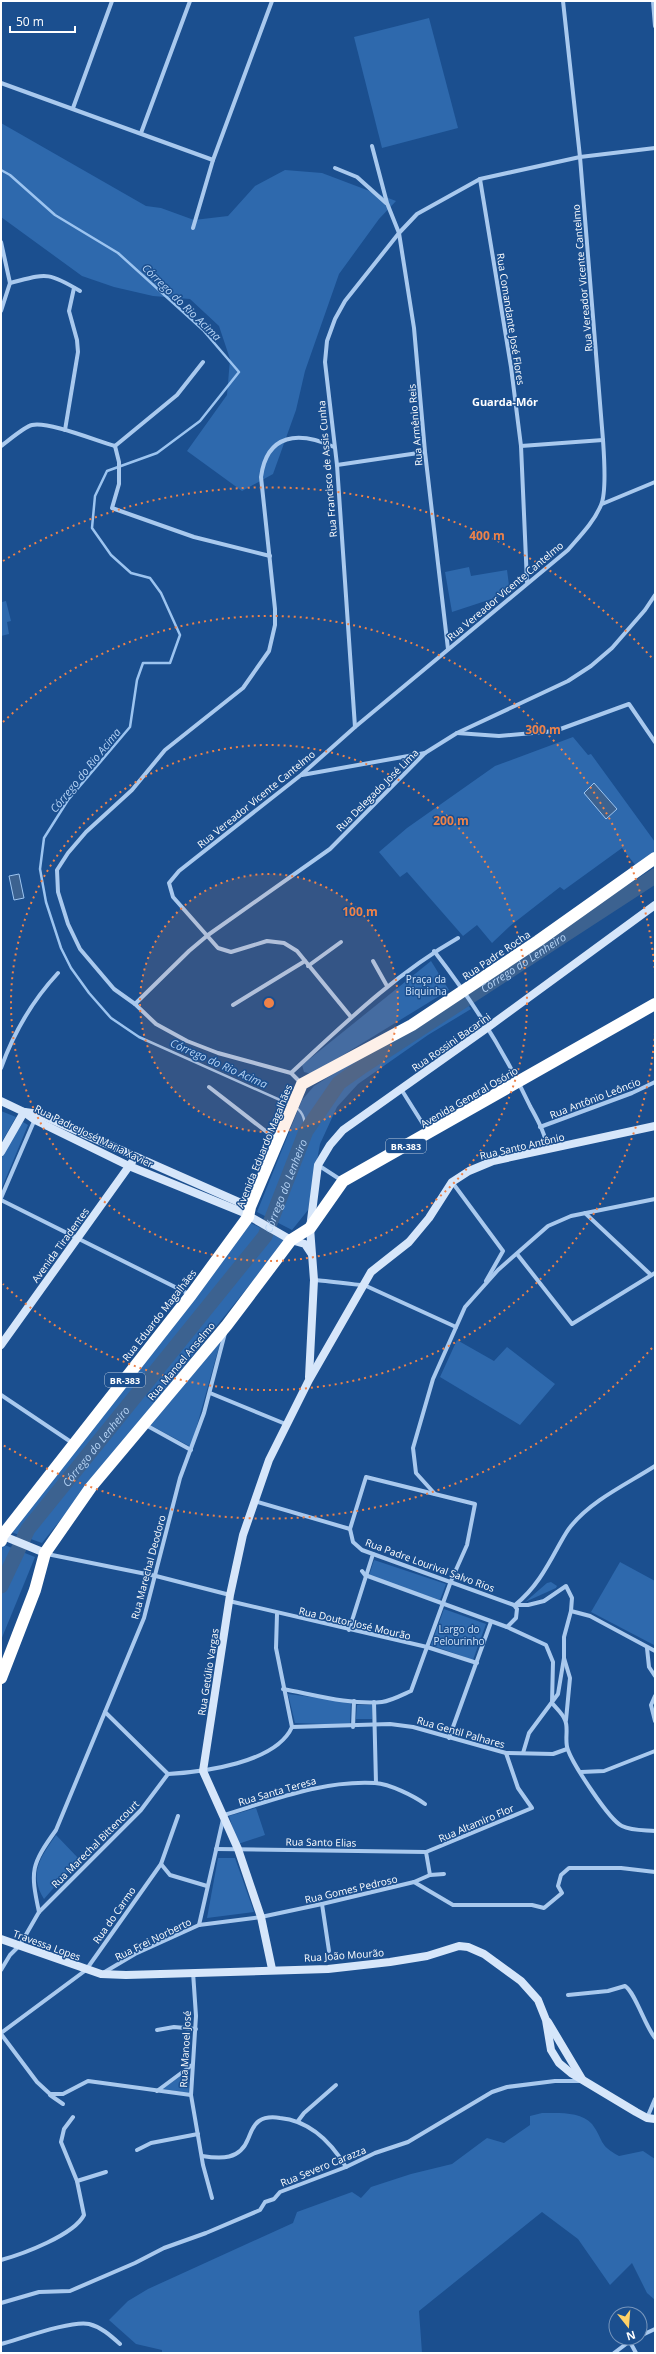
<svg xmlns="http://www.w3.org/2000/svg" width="656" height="2354" viewBox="0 0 656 2354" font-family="'Open Sans',sans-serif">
  <rect width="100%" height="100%" fill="#1b4f8f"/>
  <g fill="#2e69ad">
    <polygon points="429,18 458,128 382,148 354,37"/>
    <polygon points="1,123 146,206 161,208 194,220 228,216 255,186 285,170 322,173 396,201 379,219 339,274 305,371 296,410 273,474 242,491 187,451 227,395 230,359 219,326 190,299 153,296 114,287 82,276 1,217"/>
    <polygon points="469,567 471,576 507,570 510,593 452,612 445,572"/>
    <polygon points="1,598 2,602 6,601 11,621 7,622 9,634 1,636"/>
    <polygon points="573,737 588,755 591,754 655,842 655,851 636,866 622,848 564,890 560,887 510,926 492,943 477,925 463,936 407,872 400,877 379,852 407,828 495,766"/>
    <polygon points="431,961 449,990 312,1074 304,1072 302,1065"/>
    <polygon points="461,995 471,1009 428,1035 358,1084 337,1107 320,1144 308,1210 292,1230 257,1212 302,1100 314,1086"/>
    <polygon points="1,1111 16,1117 1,1143"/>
    <polygon points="23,1122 28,1125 1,1190 1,1157"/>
    <polygon points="251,1223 285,1241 42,1543 11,1532"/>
    <polygon points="222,1336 191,1447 150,1425"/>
    <polygon points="457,1340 494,1361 507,1347 555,1384 520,1425 440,1377"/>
    <polygon points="2,1544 35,1557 1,1640 1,1546"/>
    <polygon points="374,1560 446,1584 440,1600 369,1576"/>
    <polygon points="620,1562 655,1581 654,1645 591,1612"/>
    <polygon points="551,1582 557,1586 556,1588 525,1602 547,1583"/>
    <polygon points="444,1609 486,1624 473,1660 431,1645"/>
    <polygon points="288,1694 351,1702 350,1725 295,1723"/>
    <polygon points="357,1705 372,1705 372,1719 356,1719"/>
    <polygon points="256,1808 265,1835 238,1844 229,1816"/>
    <path d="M56,1835L79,1859L44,1899C28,1873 41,1857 56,1835Z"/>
    <polygon points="218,1858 235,1858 254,1912 207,1918"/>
    <polygon points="188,2071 189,2093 162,2089"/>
    <path d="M542,2113C557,2113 581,2111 592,2124C604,2140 598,2145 619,2156L643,2151L655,2159V2300L647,2293L632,2263L610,2285L578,2239L542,2212L419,2311L422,2353H162V2350L136,2344L109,2320L128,2301L148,2289L293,2223L297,2212L352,2192L361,2198L371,2187L411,2174L452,2164L487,2138L504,2143L530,2125V2116Z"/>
  </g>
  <g fill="#3c6290" stroke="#9cc4f0">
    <polygon points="594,783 617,809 606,819 584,793"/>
    <polygon points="19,874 24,898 14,900 9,876"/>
  </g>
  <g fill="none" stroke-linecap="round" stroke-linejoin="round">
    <g stroke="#9cc4f0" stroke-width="2.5">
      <polyline points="1,170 10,175 55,215 118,253 203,330 239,372 200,421 157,453 107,471 95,496 92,528 111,555 131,573 150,578 161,593 180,635 170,663 143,663 137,680 130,727 68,800 44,838 40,869 46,902 61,948 71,968 89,993 111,1018 139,1037 289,1104"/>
      <path d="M295,1107C304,1112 305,1122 306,1131"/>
    </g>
    <path stroke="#3c6290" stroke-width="15" id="s1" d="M1,1586L28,1529L265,1236L306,1131L339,1083L363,1066L655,876"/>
    <g stroke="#a9c9ee" stroke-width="4">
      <polyline points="653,1 655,26"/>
      <polyline points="1,83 213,160"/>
      <polyline points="73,108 112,1"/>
      <polyline points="141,133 190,1"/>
      <polyline points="372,146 387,203 399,233 414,328 425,452 448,649"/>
      <polyline points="335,168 357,177 386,203"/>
      <polyline points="480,179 511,367 521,446 527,582"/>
      <polyline points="193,228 213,160 272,1"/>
      <polyline points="1,242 10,283 1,311"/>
      <path d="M10,283C46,274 47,271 80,291"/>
      <polyline points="65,430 78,352 77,340 69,311 74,288"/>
      <path d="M1,446C8,441 24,427 32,425C48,421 97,441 115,446L177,395L203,362"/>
      <polyline points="115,446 119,462 119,484 112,508 194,537 270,556"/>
      <polyline points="521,446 603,440"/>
      <polyline points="337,465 425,452"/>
      <polyline points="602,504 655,482"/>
      <polyline points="355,727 337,465 325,362 327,341 335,319 345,301 399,233 417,214 480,179 580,157 655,148"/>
      <polyline points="457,733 499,736 555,731 629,704 655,742"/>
      <polyline points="302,775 425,753"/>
      <path d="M434,951C472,1000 504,1051 530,1106C537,1119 546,1134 547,1149"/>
      <polyline points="373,961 387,986"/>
      <polyline points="308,966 341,942"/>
      <polyline points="135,1004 189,951 208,935 330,849 425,753 457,733 568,681 591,666 612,648 645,610 655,595"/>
      <polyline points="233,1005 305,961"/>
      <path d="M351,1017L297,951L284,943L267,941L231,952L218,948L173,897L169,883L179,871L301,775L355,727L568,550C580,536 594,522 601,505C607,492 604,455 603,440L580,157L563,1"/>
      <path d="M1,1068C14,1032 32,1001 58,973"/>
      <path d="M291,1073C344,1024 395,974 458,938"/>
      <path d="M302,1084L291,1073L218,1053L187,1041L156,1024L135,1004L114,989L80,949L68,924L58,892L57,870L68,853L86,832L132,790L165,750L243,688L269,651L275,625V609L261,477C267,433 299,431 334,447"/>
      <polyline points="209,1087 277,1140"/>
      <polyline points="401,1089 428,1132"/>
      <polyline points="540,1127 632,1093 655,1082"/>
      <polyline points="318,1165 341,1180"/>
      <polyline points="452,1182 503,1251 486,1281"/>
      <polyline points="1,1198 35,1119"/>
      <polyline points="1,1200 189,1294"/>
      <polyline points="585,1213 650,1274"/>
      <polyline points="517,1254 572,1324 655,1273"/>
      <path d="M314,1280C323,1280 360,1286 364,1285L456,1327"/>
      <polyline points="210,1393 288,1425"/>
      <polyline points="1,1395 74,1444"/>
      <polyline points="144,1424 191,1450"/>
      <polyline points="435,1494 416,1473 413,1448 433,1379 465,1307 498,1270 548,1226 571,1216 655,1199"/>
      <polyline points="254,1501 350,1529"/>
      <polyline points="350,1529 353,1542 362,1550 514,1605 528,1605 544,1601 566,1586 572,1598 571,1611 590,1616 655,1651"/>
      <polyline points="47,1554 156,1576 230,1595"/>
      <path d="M362,1571L365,1575L507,1627L546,1645L553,1662L552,1703C556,1708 563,1714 565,1720C569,1728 564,1741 568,1750C573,1764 609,1820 622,1826C632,1831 644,1830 655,1831"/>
      <polyline points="229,1601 427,1647 477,1663"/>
      <path d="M515,1605C535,1589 546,1569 558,1547C562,1540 566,1532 571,1526C592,1500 627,1484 655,1466"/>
      <polyline points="277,1614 276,1648 292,1727"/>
      <polyline points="507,1627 516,1618 517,1609 514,1605"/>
      <polyline points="349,1630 373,1554"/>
      <polyline points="647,1648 649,1667 655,1676"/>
      <polyline points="564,1658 570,1678 566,1720"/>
      <path d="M283,1689C315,1695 350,1705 382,1702C391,1701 402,1695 411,1691L451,1581L467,1545L475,1504L366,1477L350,1529"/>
      <polyline points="655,1696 651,1705 655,1721"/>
      <polyline points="374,1702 376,1783"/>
      <polyline points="105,1712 168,1774"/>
      <polyline points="292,1727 390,1724 413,1727 506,1753 553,1754 567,1749"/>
      <polyline points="353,1727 354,1701"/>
      <polyline points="449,1738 491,1622"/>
      <polyline points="523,1753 529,1733 558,1694 564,1658 564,1637 571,1611"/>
      <polyline points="581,1772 604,1771 655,1751"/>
      <polyline points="216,1849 426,1852 532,1808 518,1788 506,1753"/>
      <polyline points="426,1852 430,1875"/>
      <polyline points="161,1864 170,1875 207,1886"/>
      <polyline points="414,1882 453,1905 532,1905 544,1908 562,1893 558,1886 561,1875 569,1868 621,1868 655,1872"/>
      <polyline points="322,1904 329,1951"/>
      <path d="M39,1912C30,1870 31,1865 56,1830L144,1618L180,1478L204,1413L225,1333"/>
      <path d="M199,1925L224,1815C273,1800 323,1780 375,1783C390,1784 414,1796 425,1804"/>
      <path d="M1,1970L10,1955L20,1945L39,1912L141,1810L168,1774C203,1772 276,1763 292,1727"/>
      <polyline points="193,1972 196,2016 191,2095 203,2165 212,2198"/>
      <polyline points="103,1973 135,1954 199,1925 261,1917 322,1904 414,1882 430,1875 444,1874"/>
      <path d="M568,1995L608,1991L625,1986C635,1992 645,2026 655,2038"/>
      <polyline points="157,2030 174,2027 196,2029"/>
      <polyline points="1,2033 86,1970 161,1864 178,1816"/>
      <polyline points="1,2034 37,2082 50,2094 63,2094 88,2081 191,2095"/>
      <polyline points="157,2091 192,2065"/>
      <polyline points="50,2095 63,2104"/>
      <polyline points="647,2118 655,2099"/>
      <polyline points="298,2121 304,2113 336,2085"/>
      <polyline points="137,2150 151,2143 198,2134"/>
      <path d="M202,2156C221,2159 240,2160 248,2139C251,2132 253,2125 259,2121C265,2117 274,2117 280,2118C311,2121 331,2142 346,2167"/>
      <polyline points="77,2181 106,2172"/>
      <path d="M1,2260C23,2254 74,2235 84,2215L77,2181L61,2142L64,2129L73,2117"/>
      <polyline points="1,2303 39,2292 70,2291 135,2263 164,2248 206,2233 260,2210 265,2202 274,2199 280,2192 346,2167 375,2153 408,2142 492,2092 507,2087 555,2081 580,2081"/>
      <polyline points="640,2336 655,2329"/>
      <polyline points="629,2340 636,2353"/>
      <path d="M1,2344C20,2339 72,2320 89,2324C101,2327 110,2335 120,2344"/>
      <polyline points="614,2353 634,2338"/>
    </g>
    <g stroke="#d6e6fa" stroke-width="8">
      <polyline points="1,1101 24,1112 35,1120 129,1166 242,1212 291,1240 305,1244 311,1253"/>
      <polyline points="25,1112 39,1114 250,1207"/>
      <polyline points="1,1152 24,1112"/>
      <polyline points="1,1345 132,1162"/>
      <polyline points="309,1377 314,1280 310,1228 318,1165 330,1145 343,1130 487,1028 655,905"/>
      <polyline points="1,1535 45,1553"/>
      <polyline points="1,1939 101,1974 126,1975 328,1969 390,1962 427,1956 459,1946 468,1947 484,1954 521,1981 538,2000 546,2020 551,2050 559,2063 571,2073 636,2112 647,2118 655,2119"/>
      <polyline points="272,1969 261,1917 238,1849 203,1771 230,1595 243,1535 269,1460 309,1380 371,1272 409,1242 429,1218 452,1182 469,1171 493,1161 655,1126"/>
      <polyline points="548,2022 582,2079"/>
    </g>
    <g stroke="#fff" stroke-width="12">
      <polyline points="1,1541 2,1536 191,1295 248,1217 250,1207 302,1084 412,1025 538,941 655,858"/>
      <polyline points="1,1678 35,1590 45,1553 91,1487 227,1325 291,1240 310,1228 343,1181 655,1004"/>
    </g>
  </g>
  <circle cx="269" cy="1003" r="129" fill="#ee8249" fill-opacity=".12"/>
  <g fill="none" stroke="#ee8249" stroke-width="2" stroke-dasharray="2 4">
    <circle cx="269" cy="1003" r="129"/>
    <circle cx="269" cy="1003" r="258"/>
    <path d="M655 1033A387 387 0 0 1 3 1284M3 722A387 387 0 0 1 655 973"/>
    <path d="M652 1348A516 516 0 0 1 3 1445M3 561A516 516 0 0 1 652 658"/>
  </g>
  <g text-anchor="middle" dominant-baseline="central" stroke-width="3" stroke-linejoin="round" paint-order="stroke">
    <g fill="#1b4f8f" stroke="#bbcadd" stroke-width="1">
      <rect x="386" y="1139" width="40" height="14" rx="3"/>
      <rect x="105" y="1373" width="40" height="14" rx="3"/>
    </g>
    <g font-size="9" font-weight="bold" fill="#fff">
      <text x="406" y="1146">BR-383</text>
      <text x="125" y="1380">BR-383</text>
    </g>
    <g font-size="10" fill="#fff" stroke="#1b4f8f">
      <text transform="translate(582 278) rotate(-95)">Rua Vereador Vicente Cantelmo</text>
      <text transform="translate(511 319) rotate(81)">Rua Comandante José Flores</text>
      <text transform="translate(415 425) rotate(-95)">Rua Armênio Reis</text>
      <text transform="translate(327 469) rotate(-95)">Rua Francisco de Assis Cunha</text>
      <text transform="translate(505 591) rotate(-40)">Rua Vereador Vicente Cantelmo</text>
      <text transform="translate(377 790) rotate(-45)">Rua Delegado José Lima</text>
      <text transform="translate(256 799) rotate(-39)">Rua Vereador Vicente Cantelmo</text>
      <text transform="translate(496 955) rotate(-34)">Rua Padre Rocha</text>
      <text transform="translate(451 1042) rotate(-35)">Rua Rossini Bacarini</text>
      <text transform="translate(469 1097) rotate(-30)">Avenida General Osório</text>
      <text transform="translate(595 1098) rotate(-21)">Rua Antônio Leôncio</text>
      <text transform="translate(94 1136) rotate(26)">Rua Padre José Maria Xavier</text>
      <text transform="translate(264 1146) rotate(-68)">Avenida Eduardo Magalhães</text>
      <text transform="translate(522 1146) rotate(-13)">Rua Santo Antônio</text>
      <text transform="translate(60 1245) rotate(-54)">Avenida Tiradentes</text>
      <text transform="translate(159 1315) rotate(-52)">Rua Eduardo Magalhães</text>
      <text transform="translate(181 1361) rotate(-50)">Rua Manoel Anselmo</text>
      <text transform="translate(430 1565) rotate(20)">Rua Padre Lourival Salvo Rios</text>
      <text transform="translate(148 1567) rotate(-75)">Rua Marechal Deodoro</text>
      <text transform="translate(355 1623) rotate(13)">Rua Doutor José Mourão</text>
      <text transform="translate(208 1672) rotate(-81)">Rua Getúlio Vargas</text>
      <text transform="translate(461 1732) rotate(16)">Rua Gentil Palhares</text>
      <text transform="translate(277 1791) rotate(-16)">Rua Santa Teresa</text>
      <text transform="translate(476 1823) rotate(-23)">Rua Altamiro Flor</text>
      <text transform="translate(321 1842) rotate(1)">Rua Santo Elias</text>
      <text transform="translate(95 1844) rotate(-45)">Rua Marechal Bittencourt</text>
      <text transform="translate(351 1889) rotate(-13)">Rua Gomes Pedroso</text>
      <text transform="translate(114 1915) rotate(-55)">Rua do Carmo</text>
      <text transform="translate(153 1939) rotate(-26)">Rua Frei Norberto</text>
      <text transform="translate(47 1945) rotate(20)">Travessa Lopes</text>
      <text transform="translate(344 1955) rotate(-4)">Rua João Mourão</text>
      <text transform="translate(185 2049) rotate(-87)">Rua Manoel José</text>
      <text transform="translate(323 2166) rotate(-22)">Rua Severo Carazza</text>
    </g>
    <g font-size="10" fill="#cfe3fa" stroke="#1b4f8f">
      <text x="426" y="979">Praça da<tspan x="426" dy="12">Biquinha</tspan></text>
      <text x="459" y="1629">Largo do<tspan x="459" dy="12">Pelourinho</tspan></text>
    </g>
    <g font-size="11" font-style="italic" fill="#b5d3f5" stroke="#1b4f8f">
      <text transform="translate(182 302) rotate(44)">Córrego do Rio Acima</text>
      <text transform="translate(85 770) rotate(-51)">Córrego do Rio Acima</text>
      <text stroke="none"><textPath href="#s1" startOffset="831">Córrego do Lenheiro</textPath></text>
      <text transform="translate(219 1063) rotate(24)">Córrego do Rio Acima</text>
      <text stroke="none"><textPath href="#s1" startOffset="494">Córrego do Lenheiro</textPath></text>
      <text stroke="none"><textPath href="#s1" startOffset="170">Córrego do Lenheiro</textPath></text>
    </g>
    <g font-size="11" font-weight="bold" fill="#fff" stroke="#1b4f8f">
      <text x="505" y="401">Guarda-Mór</text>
    </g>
  </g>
  <circle cx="269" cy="1003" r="6" fill="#ee8249" stroke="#1b4f8f" stroke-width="2"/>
  <g font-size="12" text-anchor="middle" font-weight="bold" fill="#ee8249" stroke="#1b4f8f" stroke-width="3" stroke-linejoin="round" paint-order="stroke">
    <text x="487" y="540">400 m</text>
    <text x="543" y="734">300 m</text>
    <text x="451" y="825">200 m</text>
    <text x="360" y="916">100 m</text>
  </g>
  <rect width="656" height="2354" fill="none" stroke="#ffffff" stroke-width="4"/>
  <g transform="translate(628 2326) rotate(163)"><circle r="19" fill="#1b4f8f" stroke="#7695bc"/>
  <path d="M0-3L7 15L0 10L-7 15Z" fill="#ffd166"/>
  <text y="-6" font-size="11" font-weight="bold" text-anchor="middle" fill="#ffffff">N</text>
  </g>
  <path d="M10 26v6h65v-6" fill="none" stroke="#ffffff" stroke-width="2"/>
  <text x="16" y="26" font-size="12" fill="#ffffff" stroke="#1b4f8f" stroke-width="3" paint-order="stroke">50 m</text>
</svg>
